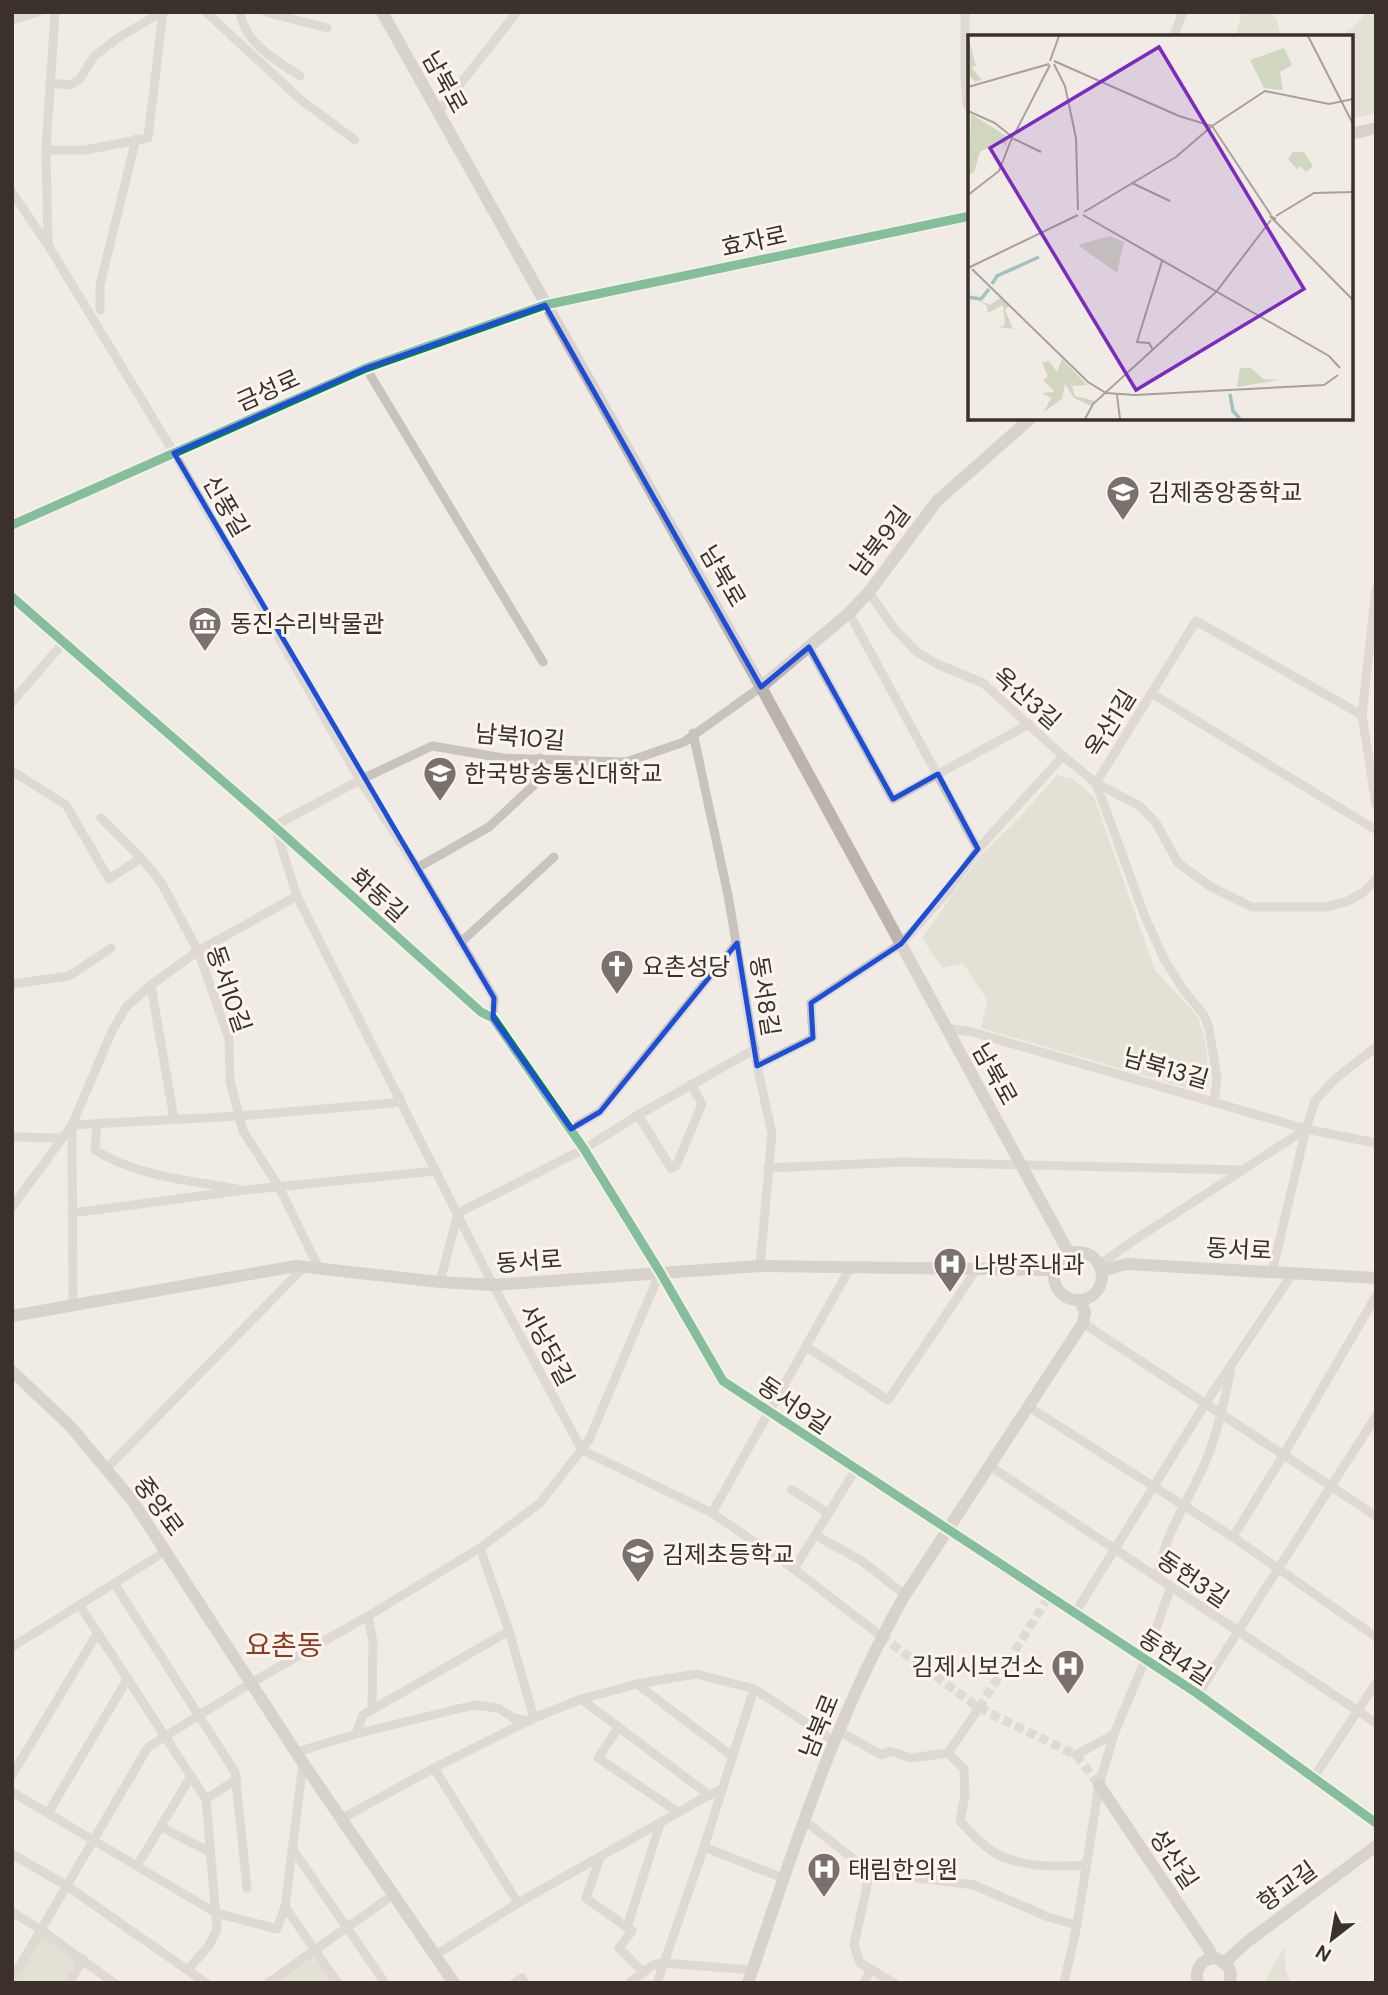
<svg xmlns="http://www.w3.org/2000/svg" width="1388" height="1995" viewBox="0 0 1388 1995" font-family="'DM Sans','Noto Sans KR',sans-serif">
  <rect width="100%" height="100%" fill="#f0ebe5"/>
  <g fill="#d1d6bf">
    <polygon points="1242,12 1271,12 1277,20 1281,37 1235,37"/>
    <polygon points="1368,12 1376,12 1376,110 1375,113 1351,119 1351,37 1342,37"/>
    <polygon points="1057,775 1073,779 1094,797 1155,970 1198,1017 1206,1044 1209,1087 1191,1089 981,1028 987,1000 963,963 942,968 922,938 980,856 1021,816"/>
    <polygon points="42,1934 79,1960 65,1983 13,1983"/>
    <polygon points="1284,1947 1286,1970 1291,1983 1264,1983"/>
    <polygon points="314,1953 335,1983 274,1983"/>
  </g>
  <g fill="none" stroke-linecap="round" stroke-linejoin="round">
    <g stroke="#ccc6c0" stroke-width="9" stroke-dasharray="9 4.5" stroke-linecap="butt">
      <polyline points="881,1636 979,1708 1076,1755 1099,1785"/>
      <polyline points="979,1708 1049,1596"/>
    </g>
    <g stroke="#c9c3be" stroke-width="9">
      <polyline points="206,12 301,100 355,140"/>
      <path d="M240,12C245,44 275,59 300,76"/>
      <polyline points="266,12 327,28"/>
      <polyline points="965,12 965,79 967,105 970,106"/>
      <polyline points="12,20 38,12"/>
      <polyline points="1173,37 1183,12"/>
      <polyline points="49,83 70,85 80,79 94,56 118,38 162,12"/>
      <polyline points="439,111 517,12"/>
      <polyline points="46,150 85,150 148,138 163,12"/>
      <polyline points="12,192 47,244"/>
      <polyline points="100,310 100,285 136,139"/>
      <polyline points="366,368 543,662"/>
      <polyline points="1376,589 1362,715 1376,805"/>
      <polyline points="869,592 893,627 917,652 937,664 983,683 1063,756 1096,783 1140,806 1156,823 1178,863 1211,887 1252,907 1324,907 1346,902 1364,892 1376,879"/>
      <polyline points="12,597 274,826 481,1012 493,1018 494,998 417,868 360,780 174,453 48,245 46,150 55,12"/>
      <polyline points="849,613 978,849"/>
      <polyline points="809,647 893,799 1029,724"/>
      <polyline points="1151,693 1376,830"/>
      <polyline points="12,702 64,642"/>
      <polyline points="693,733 728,895 757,1066 772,1133 760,1266"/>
      <polyline points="12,771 66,805 109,879 141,858"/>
      <polyline points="101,818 141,858 161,882 198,951 229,1039 230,1081 243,1131 279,1187 319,1268"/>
      <polyline points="274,826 360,780 432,746 503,758 626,762 684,742 761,687"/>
      <polyline points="275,827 297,896 493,1285 582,1450 712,1513 794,1569 881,1636"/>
      <polyline points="417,868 489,827 534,785 540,758"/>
      <polyline points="460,943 554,857"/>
      <polyline points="12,984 69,976 111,948"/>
      <polyline points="151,985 174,1119"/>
      <polyline points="946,1028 972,1032 1306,1129 1376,1143"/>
      <polyline points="757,1066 813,1038 811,1003 901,944 950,889 978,849 1063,756"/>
      <polyline points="1214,1102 1217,1078 1209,1028 1204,1015 1182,988 1164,959 1144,914 1096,783 1196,621 1362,715"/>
      <polyline points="638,1115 671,1168 676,1166 702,1104 691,1084"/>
      <path d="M97,1123L95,1150C138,1177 188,1180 237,1189"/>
      <polyline points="72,1125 239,1116 394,1103 400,1097"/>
      <polyline points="571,1129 600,1112 737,943"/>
      <polyline points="12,1137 63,1138"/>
      <polyline points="768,1168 903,1162 1243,1170"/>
      <polyline points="12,1207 72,1125"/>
      <polyline points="72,1213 245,1190 436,1171"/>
      <polyline points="1099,1265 1133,1241 1306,1129"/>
      <polyline points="660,1272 723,1381 1198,1694 1376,1823"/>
      <polyline points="1272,1272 1306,1129 1315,1101 1335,1079 1376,1047"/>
      <polyline points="440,1282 458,1213 584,1149 638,1115 755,1049"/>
      <polyline points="73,1306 72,1125 112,1031 126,1007 151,985 198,951 297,896"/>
      <polyline points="1083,1323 1376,1516"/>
      <polyline points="807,1347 888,1400 976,1270"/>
      <polyline points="1029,1407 1233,1537 1376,1637"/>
      <polyline points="990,1466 1376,1723"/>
      <polyline points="105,1470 305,1266"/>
      <polyline points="792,1490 828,1513"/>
      <polyline points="712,1513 850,1268"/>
      <polyline points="815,1535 862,1561 905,1595"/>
      <polyline points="1233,1537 1284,1454 1376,1296"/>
      <polyline points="480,1548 509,1631 534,1718"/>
      <polyline points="794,1569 856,1469"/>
      <path d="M1158,1578C1162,1539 1184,1508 1200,1474C1216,1441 1223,1405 1231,1370"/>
      <polyline points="114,1583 235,1772 247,1888"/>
      <polyline points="80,1606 206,1799 217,1929 209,1946 188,1969"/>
      <polyline points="1075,1613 1205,1404 1293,1273"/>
      <polyline points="368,1616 373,1642 372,1710"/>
      <polyline points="12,1647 166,1551"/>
      <polyline points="637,1684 732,1756"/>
      <polyline points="1198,1694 1376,1416"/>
      <polyline points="581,1699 709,1795"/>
      <polyline points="619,1727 598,1758 678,1812"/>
      <polyline points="838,1731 882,1755 890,1751 911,1758 948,1753"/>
      <polyline points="356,1734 363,1715 509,1631"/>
      <polyline points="297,1752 356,1734 474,1705 498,1708 514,1718 530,1721"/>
      <path d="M948,1753L964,1769L965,1795L960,1821C972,1834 986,1850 1003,1857C1027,1867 1059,1867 1085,1865"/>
      <polyline points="948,1753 979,1708"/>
      <polyline points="1076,1755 1114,1734"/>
      <polyline points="434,1768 518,1903"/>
      <polyline points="12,1775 98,1632"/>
      <polyline points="1314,1777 1376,1683"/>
      <polyline points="12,1792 216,1913 277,1929 285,1907 303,1763"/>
      <polyline points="206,1799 237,1779"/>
      <polyline points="48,1813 128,1678"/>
      <polyline points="341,1819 434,1768 534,1718 581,1699 637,1684 696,1674 754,1689 834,1741"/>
      <polyline points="805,1821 870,1872 974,1885 1048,1917 1077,1925"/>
      <polyline points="161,1827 210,1852"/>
      <polyline points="704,1847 783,1878"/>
      <polyline points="292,1848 385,1983"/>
      <polyline points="12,1854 67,1886 206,1983"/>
      <polyline points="600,1858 586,1898 632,1931 619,1948 643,1972"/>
      <polyline points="137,1866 191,1776"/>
      <polyline points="870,1872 854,1945 860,1963 894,1983"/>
      <polyline points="285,1907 338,1983"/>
      <polyline points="12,1912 41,1930 114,1983"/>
      <polyline points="627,1927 660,1824"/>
      <polyline points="434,1956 518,1903 709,1795 721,1790"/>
      <polyline points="12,1979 148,1747 251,1683 368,1616 480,1548 540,1503 589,1440 660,1272"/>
      <polyline points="69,1983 83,1959"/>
      <polyline points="268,1983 393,1895"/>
      <polyline points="514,1983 522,1978 525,1983"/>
      <polyline points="629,1983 653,1965 663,1963 753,1970"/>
      <polyline points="657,1983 704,1847 754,1689"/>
      <polyline points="864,1983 871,1969"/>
      <polyline points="1064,1983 1077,1925 1099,1785 1114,1734 1145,1660 1171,1586"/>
    </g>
    <g stroke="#bab3ae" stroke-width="12">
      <polyline points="382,12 761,687 1069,1253"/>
      <polyline points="1351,134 1376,128"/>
      <polyline points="12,525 366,368 545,305 970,216"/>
      <polyline points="761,687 849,613 869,592 937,501 1031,418"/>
      <polyline points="493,1018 571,1129 660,1272"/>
      <circle cx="1078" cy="1276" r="24"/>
      <polyline points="1101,1271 1126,1264 1376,1278"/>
      <polyline points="12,1316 296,1266 440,1282 493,1285 760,1266 1054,1270"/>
      <polyline points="12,1371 71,1427 132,1500 303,1763 454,1983"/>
      <polyline points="1099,1785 1210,1951 1211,1958"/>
      <polyline points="1225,1962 1247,1942 1376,1846"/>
      <path d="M748,1983C793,1851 835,1717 905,1595L1083,1323L1085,1312L1080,1301"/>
      <path d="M1198,1983C1194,1969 1201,1959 1216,1958L1228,1966L1231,1975L1229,1983"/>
    </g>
    <defs>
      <g id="cycleway">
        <polyline points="12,525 366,368 545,305 970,216"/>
        <polyline points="12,597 274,826 481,1012 493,1018 584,1149 660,1272 723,1381 1198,1694 1376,1823"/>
      </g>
    </defs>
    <use href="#cycleway" stroke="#fbf5ee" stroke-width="13"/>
    <use href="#cycleway" stroke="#00873e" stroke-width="9"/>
  </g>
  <path d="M0 0H1388V1995H0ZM545,305L761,687L809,647L893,799L938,774L978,849L901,944L811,1003L813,1038L757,1066L737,943L600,1112L571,1129L493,1018L494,998L174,453L366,368Z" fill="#f0ebe5" fill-opacity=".55" fill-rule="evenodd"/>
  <path fill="none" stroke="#1d4ed8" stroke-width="5" stroke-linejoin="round" d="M545,305L761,687L809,647L893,799L938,774L978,849L901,944L811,1003L813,1038L757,1066L737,943L600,1112L571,1129L493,1018L494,998L174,453L366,368Z"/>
  <defs>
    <symbol id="school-pin" viewBox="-11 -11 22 30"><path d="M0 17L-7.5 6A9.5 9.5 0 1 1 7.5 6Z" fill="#7a716c" stroke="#fbf5ee"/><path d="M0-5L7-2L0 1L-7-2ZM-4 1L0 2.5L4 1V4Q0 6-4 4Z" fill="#fff"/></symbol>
    <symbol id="museum-pin" viewBox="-11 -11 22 30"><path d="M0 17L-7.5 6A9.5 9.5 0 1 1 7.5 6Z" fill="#7a716c" stroke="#fbf5ee"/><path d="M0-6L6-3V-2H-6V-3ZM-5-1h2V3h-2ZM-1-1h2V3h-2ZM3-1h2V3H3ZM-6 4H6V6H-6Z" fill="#fff"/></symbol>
    <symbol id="university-pin" viewBox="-11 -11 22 30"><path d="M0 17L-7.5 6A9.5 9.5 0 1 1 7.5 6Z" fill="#7a716c" stroke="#fbf5ee"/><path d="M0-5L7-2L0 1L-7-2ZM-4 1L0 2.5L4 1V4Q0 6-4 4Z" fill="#fff"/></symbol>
    <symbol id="church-pin" viewBox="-11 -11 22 30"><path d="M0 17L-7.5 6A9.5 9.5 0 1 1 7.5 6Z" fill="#7a716c" stroke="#fbf5ee"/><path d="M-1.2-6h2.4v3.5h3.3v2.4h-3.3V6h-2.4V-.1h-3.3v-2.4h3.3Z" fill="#fff"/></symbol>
    <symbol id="hospital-pin" viewBox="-11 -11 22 30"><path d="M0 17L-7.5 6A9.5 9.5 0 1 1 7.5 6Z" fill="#7a716c" stroke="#fbf5ee"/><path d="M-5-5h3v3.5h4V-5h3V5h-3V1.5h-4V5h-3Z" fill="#fff"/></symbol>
  </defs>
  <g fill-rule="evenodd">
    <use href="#school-pin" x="1104" y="473" width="38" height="52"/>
    <use href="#museum-pin" x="186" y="604" width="38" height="52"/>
    <use href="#university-pin" x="421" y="754" width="38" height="52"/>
    <use href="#church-pin" x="598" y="947" width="38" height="52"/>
    <use href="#hospital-pin" x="931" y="1245" width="38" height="52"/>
    <use href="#school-pin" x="619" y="1535" width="38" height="52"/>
    <use href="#hospital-pin" x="1049" y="1647" width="38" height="52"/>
    <use href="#hospital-pin" x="805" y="1850" width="38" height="52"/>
  </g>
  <g text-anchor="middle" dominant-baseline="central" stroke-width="6" stroke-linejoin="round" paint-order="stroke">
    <g font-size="24" fill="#3b302b" stroke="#fbf5ee">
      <text transform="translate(445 82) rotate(61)">남북로</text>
      <text transform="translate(754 241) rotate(-12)">효자로</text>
      <text transform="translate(268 390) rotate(-24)">금성로</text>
      <text transform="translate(226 506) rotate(60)">신풍길</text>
      <text transform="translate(880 541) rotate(-53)">남북9길</text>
      <text transform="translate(723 576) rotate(60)">남북로</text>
      <text transform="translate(1027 698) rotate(41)">옥산3길</text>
      <text transform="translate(1110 723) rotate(-58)">옥산1길</text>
      <text transform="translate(520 737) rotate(5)">남북10길</text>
      <text transform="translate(379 895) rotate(42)">화동길</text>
      <text transform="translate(229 989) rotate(71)">동서10길</text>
      <text transform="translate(765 996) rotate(81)">동서8길</text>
      <text transform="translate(1166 1068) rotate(16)">남북13길</text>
      <text transform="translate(995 1074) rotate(61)">남북로</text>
      <text transform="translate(1239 1249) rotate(3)">동서로</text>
      <text transform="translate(529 1261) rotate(-4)">동서로</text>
      <text transform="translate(547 1345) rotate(62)">서낭당길</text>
      <text transform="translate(794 1405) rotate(34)">동서9길</text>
      <text transform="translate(159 1506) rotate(54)">중앙로</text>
      <text transform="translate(1193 1579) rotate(34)">동헌3길</text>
      <text transform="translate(1175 1657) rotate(33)">동헌4길</text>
      <text transform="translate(819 1726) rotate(-68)">남북로</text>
      <text transform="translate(1174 1859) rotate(56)">성산길</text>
      <text transform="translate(1287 1886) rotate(-36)">향교길</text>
    </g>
    <g font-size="24" fill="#3b302b" stroke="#fbf5ee" text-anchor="start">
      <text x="1148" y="492">김제중앙중학교</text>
      <text x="230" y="623">동진수리박물관</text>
      <text x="464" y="773">한국방송통신대학교</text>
      <text x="642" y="966">요촌성당</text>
      <text x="974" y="1264">나방주내과</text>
      <text x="662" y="1554">김제초등학교</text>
      <text x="1044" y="1666" text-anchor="end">김제시보건소</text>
      <text x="848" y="1869">태림한의원</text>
    </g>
    <g font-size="28" fill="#8c3b22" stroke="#fbf5ee">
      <text x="284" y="1645">요촌동</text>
    </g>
  </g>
  <g transform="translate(968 35)">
    <rect width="385" height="385" fill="#f0ebe5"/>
    <path d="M0,1L8,31L4,33L14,45L7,47L0,39ZM316,13L324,30L312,37L315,55L296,53L282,25ZM3,79L40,102L38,111L32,106L12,117L6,137L1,139ZM325,117H336L345,131L338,137L332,131L329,134L320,124ZM142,201L156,207L149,238L110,210ZM32,263L41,271L37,275L45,294L31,292L37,290L35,270L20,278L19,271L12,266L22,270ZM94,324L119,350L104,351L107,361L127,366L123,371L106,363L97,349L94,364L76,377L83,363L74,358L87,357L75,345L80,341L74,328L81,326L89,337ZM272,333H283L295,344L311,345L269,352Z" fill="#d1d6bf"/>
    <path fill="none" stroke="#a1c2c1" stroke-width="3.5" d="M24,249L29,241L71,222M0,262L13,264L21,254M262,359L265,376L272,384"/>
    <path fill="none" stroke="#a8a09b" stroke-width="2" d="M340,1L385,89M82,26L91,1M86,26L211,81L244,91L303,180M86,29L97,51L108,103L110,175M0,52L81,29M0,76L27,88L43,101M46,100L82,30M46,104L73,117M164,148L202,166M0,160L31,136L45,100L44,105M116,177L208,122L244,91L297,56L361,69L385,64M115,180L361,321L372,333M308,181L346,158L385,157M308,184L302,181L385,265M0,233L110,180M4,234L120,347L138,358L167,360L356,350L370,340M185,315L181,308L169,307L194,226M149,360L152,384M117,384L125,369L248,257L303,185"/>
    <path fill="#7b2cbf" fill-opacity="0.15" stroke="#7b2cbf" stroke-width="3.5" d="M191,12L336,254L168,355L22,113Z"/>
    <rect width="385" height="385" fill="none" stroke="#3b302b" stroke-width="3.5"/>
  </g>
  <rect width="1388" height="1995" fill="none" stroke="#3b302b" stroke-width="28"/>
  <g transform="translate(1332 1939) rotate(211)" stroke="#fbf5ee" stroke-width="5" paint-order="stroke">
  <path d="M0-5L12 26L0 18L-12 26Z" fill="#3b302b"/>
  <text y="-10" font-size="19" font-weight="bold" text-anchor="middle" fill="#3b302b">N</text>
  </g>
</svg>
